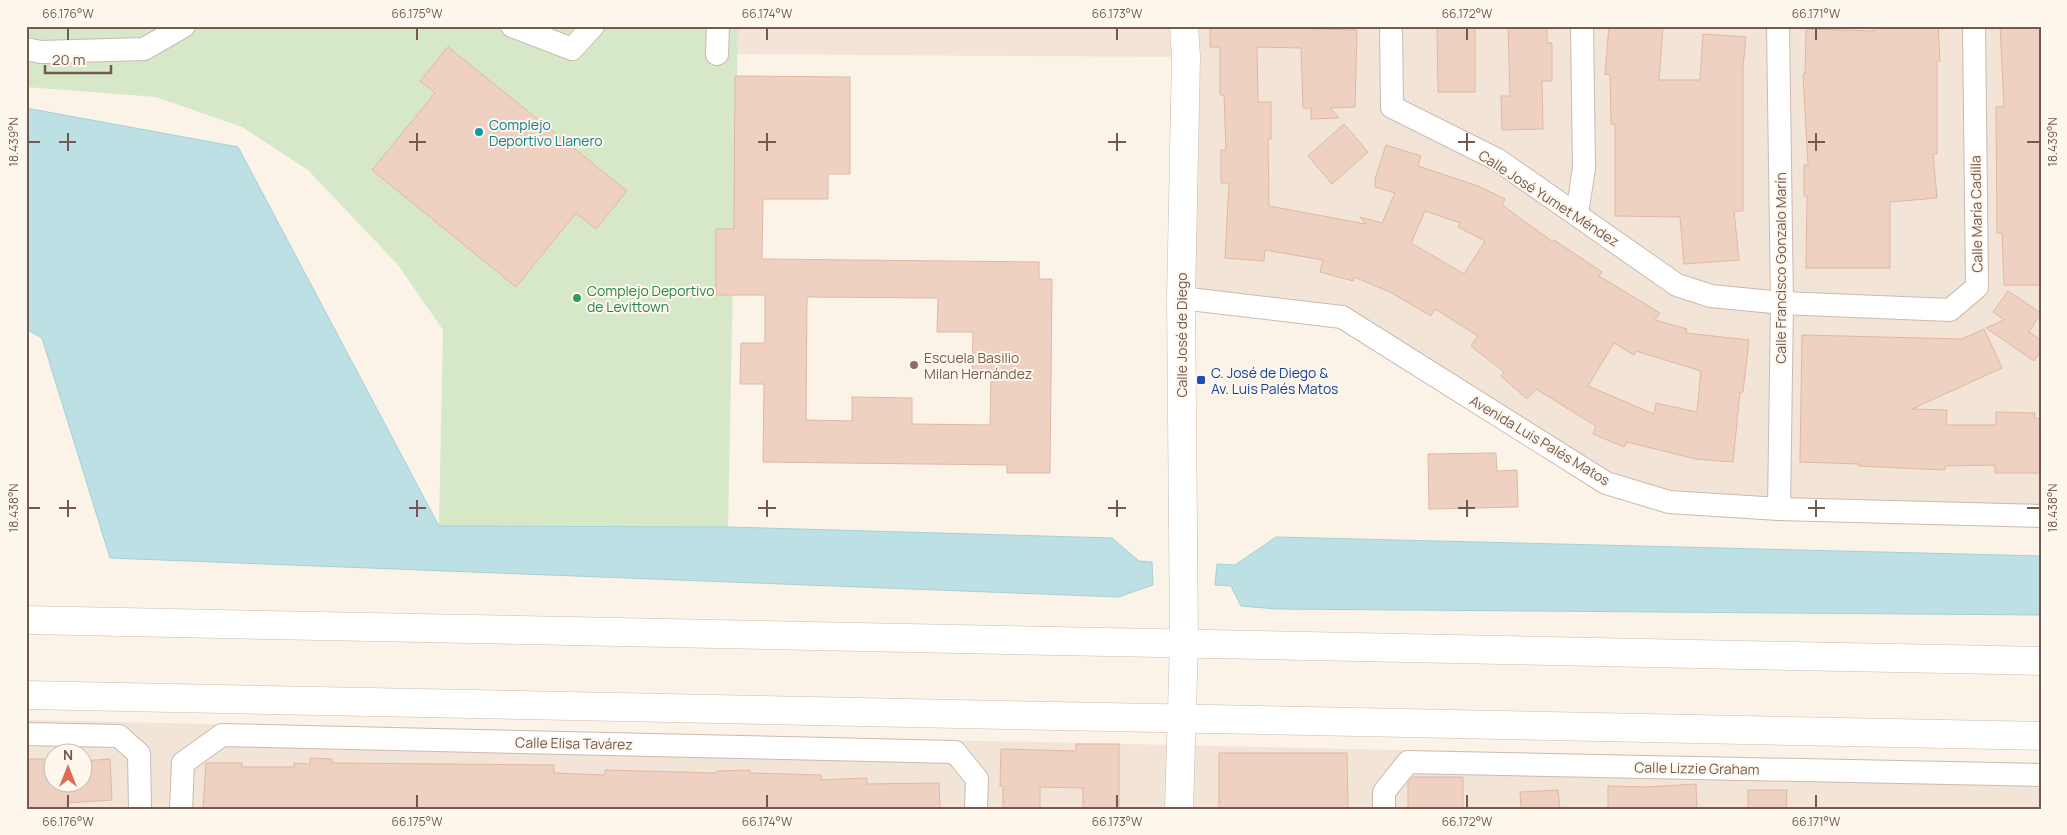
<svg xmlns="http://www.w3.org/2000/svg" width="2067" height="835" viewBox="0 0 2067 835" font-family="Manrope,sans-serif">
  <rect width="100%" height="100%" fill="#fbf3e8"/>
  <g fill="#f2e4d7" fill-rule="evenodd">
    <polygon points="718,26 2041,26 2041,516 1779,509 1606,483 1342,317 1181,298 1185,57 717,54"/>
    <path d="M26,720L2041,764V809H26ZM52,752H82V782H52Z"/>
  </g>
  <polygon fill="#d6e8c7" points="26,26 738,26 728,527 439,526 443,330 398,265 308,170 242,127 156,97 26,87"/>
  <g fill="#bde0e4" stroke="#a4d0d5">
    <polygon points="26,108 238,147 439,526 728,527 1112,538 1139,561 1152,562 1153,585 1118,597 110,558 42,338 26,329"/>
    <polygon points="1276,537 2041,556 2041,615 1277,609 1241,606 1231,586 1215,585 1217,564 1235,565"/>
  </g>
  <g fill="#efd1c1" stroke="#e0b7a3" fill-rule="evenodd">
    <path d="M1210,26L1357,30L1355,107L1330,108L1339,118L1311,119V108H1303L1301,48L1257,47L1258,102H1271V139H1268L1269,206L1366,224L1360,217L1382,223L1395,193L1375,187V179L1386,145L1421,156L1418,166L1478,186L1505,199L1502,205L1553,242L1554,240L1602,272L1599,276L1660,313L1655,320L1687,329L1686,333L1749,340L1743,392H1740L1733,462L1696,459L1627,442L1624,447L1593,434L1596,426L1536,389L1527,399L1501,376L1504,372L1471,346L1478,336L1435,309L1431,316L1390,292L1354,277L1353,281L1320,272L1323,260L1265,250L1264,261L1225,258L1229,183H1221V150H1226L1224,95H1220V47H1210ZM1425,211L1460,223L1458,227L1485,241L1464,274L1411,243ZM1614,343L1634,355L1636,351L1701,371L1697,412L1656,403L1654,414L1588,386Z"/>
    <polygon points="1437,26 1475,26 1475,92 1438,92"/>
    <polygon points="1508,26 1547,26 1547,43 1552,43 1552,81 1542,81 1543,129 1502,130 1501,96 1510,96"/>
    <polygon points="1609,26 1663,26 1659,80 1700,80 1703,34 1746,37 1743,68 1743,211 1734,211 1739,260 1684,264 1680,217 1615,216 1615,124 1611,124 1610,75 1605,74"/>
    <polygon points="1874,26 1938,26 1940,61 1937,61 1937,154 1933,154 1937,198 1890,202 1890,268 1806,268 1807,196 1804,196 1804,165 1808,165 1803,74 1805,74 1806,29 1874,31"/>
    <polygon points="2000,26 2041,26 2041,285 2004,285 2002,233 1997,233 1996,107 2004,107"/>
    <polygon points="448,47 627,191 596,229 576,213 516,287 372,170 435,93 420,81"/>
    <path d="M735,76L850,77V174H828V199H763L762,259L1039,262V279H1052L1050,473H1007V465L763,462L764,384H740L741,343H765V295H716V229H734ZM807,297L938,298L937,332H973L972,379L991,380L990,425L912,424V398L852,397V421L806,420Z"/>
    <polygon points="1344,124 1368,152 1332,184 1308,156"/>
    <polygon points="2008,291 2041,313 2029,332 2041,340 2041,351 2034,361 1986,328 2004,320 1993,312"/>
    <polygon points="1984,329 2002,368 1912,409 1947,410 1946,425 1996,425 1996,412 2035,413 2034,418 2041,418 2041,473 1995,473 1995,465 1945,466 1945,470 1859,466 1859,464 1800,462 1802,335 1962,339"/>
    <polygon points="1496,453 1497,471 1517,470 1518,507 1429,509 1428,454"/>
    <polygon points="1076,744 1119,744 1119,809 1083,809 1083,788 1040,787 1040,809 1003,809 1003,786 1000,786 1001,749 1076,751"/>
    <polygon points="1219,753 1347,753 1348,809 1219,809"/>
    <polygon points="310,758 332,759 332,763 554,765 554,773 605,775 605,770 717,773 717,771 750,770 750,773 821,775 821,780 867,778 867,784 939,783 940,809 203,809 206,763 242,763 242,767 294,767 294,763 310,764"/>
    <polygon points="26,759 52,759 52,782 82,782 82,761 110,759 112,800 66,803 66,809 26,809"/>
    <polygon points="1413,777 1463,777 1463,809 1408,809 1408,783"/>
    <polygon points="1696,784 1697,809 1608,809 1608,786 1646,787"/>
    <polygon points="1558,790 1560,809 1521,809 1520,792"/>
    <polygon points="1748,790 1787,790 1786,809 1748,809"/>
  </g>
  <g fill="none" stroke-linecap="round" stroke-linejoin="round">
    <defs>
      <g id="minor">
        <polyline points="512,26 572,49 593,26"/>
        <polyline points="1391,26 1392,107 1498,160 1677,285 1711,296 1782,303 1950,310 1977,287 1974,26"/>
        <polyline points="1778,26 1782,303 1779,509"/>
        <polyline points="26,49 41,52 144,49 184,26"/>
        <polyline points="717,54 718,26"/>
        <polyline points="1577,214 1584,168 1582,26"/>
        <polyline points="1181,298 1342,317 1606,483 1669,502 1779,509 2041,516"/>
        <polyline points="26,734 119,736 139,754 140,809"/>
        <polyline points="181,809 183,763 222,735 955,752 977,779 976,809"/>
        <polyline points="1384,809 1384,792 1408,762 2041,775"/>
      </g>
      <g id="tertiary">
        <polyline points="26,620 2041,661"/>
        <polyline points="26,695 2041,736"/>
        <polyline points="1179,809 1184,643 1181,298 1186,57 1184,26"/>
      </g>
    </defs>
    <use href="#minor" stroke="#ccbaaf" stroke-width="24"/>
    <use href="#tertiary" stroke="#ccbaaf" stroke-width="29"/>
    <use href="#minor" stroke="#fff" stroke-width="22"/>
    <use href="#tertiary" stroke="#fff" stroke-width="28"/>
  </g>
  <path fill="none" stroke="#74594e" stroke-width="2" d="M68,28V40M417,28V40M767,28V40M1117,28V40M1467,28V40M1816,28V40M68,133V151M417,133V151M767,133V151M1117,133V151M1467,133V151M1816,133V151M28,142H40M59,142H76M409,142H426M758,142H776M1108,142H1126M1458,142H1475M1808,142H1825M2027,142H2040M68,500V517M417,500V517M767,500V517M1117,500V517M1467,500V517M1816,500V517M28,508H40M59,508H76M409,508H426M758,508H776M1108,508H1126M1458,508H1475M1808,508H1825M2027,508H2040M68,795V808M417,795V808M767,795V808M1117,795V808M1467,795V808M1816,795V808"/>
  <circle fill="#0f9aa8" stroke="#fef7ee" stroke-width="2" cx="479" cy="132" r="5"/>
  <circle fill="#2e9e5b" stroke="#fef7ee" stroke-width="2" cx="577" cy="298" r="5"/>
  <circle fill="#8d6e63" stroke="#fef7ee" stroke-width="2" cx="914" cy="365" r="5"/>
  <rect fill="#1a4fb4" stroke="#fef7ee" stroke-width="2" x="1196" y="375" width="10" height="10" rx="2.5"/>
  <g text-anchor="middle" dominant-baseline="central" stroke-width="4" stroke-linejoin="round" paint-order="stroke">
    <g font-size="14" fill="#0d838f" stroke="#fef7ee" text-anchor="start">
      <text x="489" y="124">Complejo<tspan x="489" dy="16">Deportivo Llanero</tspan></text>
    </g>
    <g font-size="14" fill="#74594e" stroke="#fef7ee">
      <text transform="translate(1549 198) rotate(33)">Calle José Yumet Méndez</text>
      <text transform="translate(1976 214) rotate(-91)">Calle María Cadilla</text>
      <text transform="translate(1780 268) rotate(-90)">Calle Francisco Gonzalo Marín</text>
      <text transform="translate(1181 335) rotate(-90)">Calle José de Diego</text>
      <text transform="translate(1540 440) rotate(31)">Avenida Luis Palés Matos</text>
      <text transform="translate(574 743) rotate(1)">Calle Elisa Tavárez</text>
      <text transform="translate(1697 768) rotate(1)">Calle Lizzie Graham</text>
    </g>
    <g font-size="14" fill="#27864d" stroke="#fef7ee" text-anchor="start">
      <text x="587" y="290">Complejo Deportivo<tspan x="587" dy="16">de Levittown</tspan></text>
    </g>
    <g font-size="14" fill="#785e54" stroke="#fef7ee" text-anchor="start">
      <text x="924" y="357">Escuela Basilio<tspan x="924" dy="16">Milan Hernández</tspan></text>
    </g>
    <g font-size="14" fill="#164399" stroke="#fef7ee" text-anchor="start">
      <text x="1211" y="372">C. José de Diego &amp;<tspan x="1211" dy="16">Av. Luis Palés Matos</tspan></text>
    </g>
  </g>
  <rect width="2067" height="835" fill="none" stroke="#fef7ee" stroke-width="55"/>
  <g transform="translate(68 768)"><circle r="24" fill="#fef7ee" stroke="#c7b8ae"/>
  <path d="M0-4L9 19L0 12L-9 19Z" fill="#dc6c56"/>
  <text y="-8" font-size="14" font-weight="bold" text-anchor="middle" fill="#74594e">N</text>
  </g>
  <path d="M45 65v8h66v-8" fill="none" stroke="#74594e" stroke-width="2.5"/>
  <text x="52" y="65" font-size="15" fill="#74594e" stroke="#fef7ee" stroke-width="4" paint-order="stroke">20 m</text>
  <rect x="28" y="28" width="2012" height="780" fill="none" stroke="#74594e" stroke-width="2"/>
  <g font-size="12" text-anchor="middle" fill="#74594e">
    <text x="68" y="18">66.176°W</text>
    <text x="417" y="18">66.175°W</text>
    <text x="767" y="18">66.174°W</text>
    <text x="1117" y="18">66.173°W</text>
    <text x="1467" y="18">66.172°W</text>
    <text x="1816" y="18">66.171°W</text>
    <text transform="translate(14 142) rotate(-90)" y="4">18.439°N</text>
    <text transform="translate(2053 142) rotate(-90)" y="4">18.439°N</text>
    <text transform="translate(14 508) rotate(-90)" y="4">18.438°N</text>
    <text transform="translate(2053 508) rotate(-90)" y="4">18.438°N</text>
    <text x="68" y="826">66.176°W</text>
    <text x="417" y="826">66.175°W</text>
    <text x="767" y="826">66.174°W</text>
    <text x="1117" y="826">66.173°W</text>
    <text x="1467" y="826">66.172°W</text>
    <text x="1816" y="826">66.171°W</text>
  </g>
</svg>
